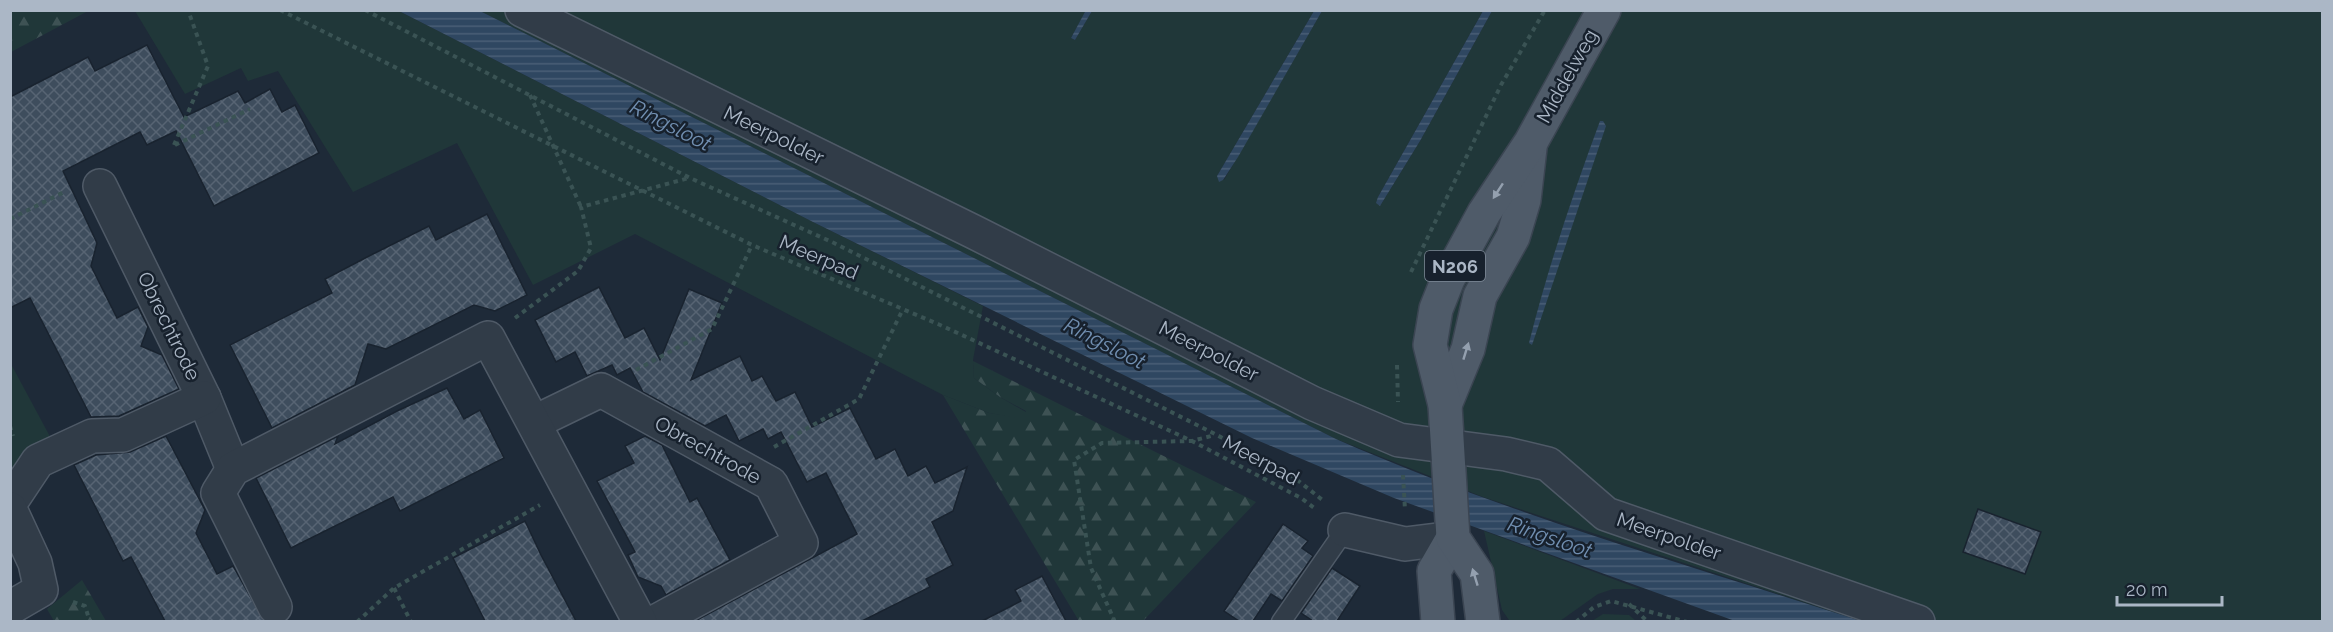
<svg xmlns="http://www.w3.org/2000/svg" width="2333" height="632" viewBox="0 0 2333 632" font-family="Raleway,sans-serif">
  <defs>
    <pattern id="forest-firs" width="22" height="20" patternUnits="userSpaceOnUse" patternTransform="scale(1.5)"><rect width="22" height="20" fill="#203739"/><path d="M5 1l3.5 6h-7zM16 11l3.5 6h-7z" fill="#3e5254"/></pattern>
    <pattern id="water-rules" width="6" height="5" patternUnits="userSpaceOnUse" patternTransform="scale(1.5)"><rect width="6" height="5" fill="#2f4761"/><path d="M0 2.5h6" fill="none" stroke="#4a5f76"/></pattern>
    <pattern id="building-cross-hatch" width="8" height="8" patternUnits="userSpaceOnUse" patternTransform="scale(1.5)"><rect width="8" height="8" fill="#3e4d5d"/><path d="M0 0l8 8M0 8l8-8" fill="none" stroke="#576473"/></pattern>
  </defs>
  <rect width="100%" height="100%" fill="#1e2a38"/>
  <g fill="#203739">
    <polygon points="135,11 399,11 813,222 983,306 973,360 974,378 1000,397 1026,412 1026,420 989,413 943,395 635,234 533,285 457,143 353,192 278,71 248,81 241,68 185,94"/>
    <polygon points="480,11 1086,11 1071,38 1075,40 1092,11 1314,11 1217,176 1224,180 1322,11 1483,11 1378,197 1380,206 1420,141 1492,11 2322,11 2322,621 1861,621 1483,497 1336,439"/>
    <polygon points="11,364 54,444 11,479"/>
    <polygon points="1484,531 1640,589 1613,589 1598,594 1560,621 1509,620 1502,610"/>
    <polygon points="1603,614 1629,615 1636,621 1592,621"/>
  </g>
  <g fill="url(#forest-firs)">
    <polygon points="11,10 88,11 11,52"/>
    <polygon points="973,361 1256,502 1143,621 1079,621 943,395 989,413 1025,419 1026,411 1000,397 974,378"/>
    <polygon points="82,580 106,621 54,621 47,609"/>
  </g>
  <g fill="url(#water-rules)">
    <polygon points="1086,10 1092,11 1075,40 1071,38"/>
    <path d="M399,11H480L1336,439C1505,513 1685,564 1861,621H1735L1394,498L1252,438L813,222Z"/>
    <polygon points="1314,11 1322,11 1238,157 1223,180 1219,182 1217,176"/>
    <polygon points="1483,11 1492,11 1420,141 1380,206 1376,203 1378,197"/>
    <path d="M1600,121H1603L1606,126L1532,345L1529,343C1548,267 1573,194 1600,121Z"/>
  </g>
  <g fill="url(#building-cross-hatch)" stroke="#19232f" stroke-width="1.5">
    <polygon points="147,45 184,117 238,91 245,103 270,89 282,112 295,105 319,153 214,206 176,131 147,145 140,132 63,171 97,243 91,266 117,318 138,307 148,327 141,346 162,355 179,389 119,416 91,417 30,298 10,308 10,97 88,57 95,71"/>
    <polygon points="487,214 527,295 495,311 474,305 386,349 368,344 355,385 272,428 230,345 332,293 325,279 371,255 429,226 436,240"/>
    <polygon points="599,287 625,338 644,328 660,360 689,289 722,303 691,380 740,356 752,381 762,376 776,401 795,392 812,427 850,408 876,459 895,449 908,476 926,466 935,483 967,467 953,511 932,522 953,565 926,579 930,587 862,621 695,621 857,534 826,473 807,482 781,432 768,439 763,429 739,441 726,415 705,426 643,392 630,368 617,375 612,365 587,376 575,352 556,362 535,320"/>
    <polygon points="447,388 464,419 480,410 504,458 400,511 393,497 291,548 256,478 338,436 335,444 397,411"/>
    <polygon points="166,436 205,510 196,533 217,574 233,566 264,621 165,621 131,557 123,561 74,465 96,455 130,452"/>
    <polygon points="645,436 662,445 690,502 697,498 730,560 666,595 661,586 638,577 628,555 635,552 597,481 634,463 625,446"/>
    <polygon points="1978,509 2041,532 2025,574 1963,552"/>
    <polygon points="525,521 541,555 576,621 485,621 453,558"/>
    <polygon points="1283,524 1308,541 1302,548 1313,556 1282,601 1271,594 1253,621 1239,621 1224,611"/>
    <polygon points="1332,568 1360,586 1337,621 1313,621 1301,613"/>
    <polygon points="1042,576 1066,621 982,621 1021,601 1015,590"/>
  </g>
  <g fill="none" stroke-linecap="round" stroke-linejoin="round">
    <defs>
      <polyline id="service" points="1281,622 1345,530"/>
      <g id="minor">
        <polyline points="522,10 974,232 1312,403 1399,440 1506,454 1548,464 1606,514 1918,622"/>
        <polyline points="100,186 204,398 233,469"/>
        <polyline points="535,422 601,390 771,484 801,543 655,622"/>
        <polyline points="10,503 38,461 92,436 123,435 204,398"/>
        <polyline points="10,509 35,563 41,590 10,608"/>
        <polyline points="1345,530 1405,544 1453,538"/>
        <polyline points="275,607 218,493 233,469 488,338 640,622"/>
      </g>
      <g id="primary">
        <polyline points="1445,405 1468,349 1480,296 1513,237 1524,200 1530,148"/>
        <polyline points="1438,622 1434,571 1453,538"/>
        <polyline points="1483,622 1477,574 1453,538 1445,405 1430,345 1436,309 1448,279 1484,213 1531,142 1604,10"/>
      </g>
    </defs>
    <use href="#service" stroke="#4f5a67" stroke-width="21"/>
    <use href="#minor" stroke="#4f5a67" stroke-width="36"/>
    <use href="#primary" stroke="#3b4552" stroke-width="36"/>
    <g stroke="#3a5354" stroke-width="4" stroke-dasharray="4.5 4.5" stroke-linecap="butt">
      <polyline points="280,10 752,245 938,324 1192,441 1301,498 1317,510"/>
      <polyline points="365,10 690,178 834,243 1215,434 1291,475 1325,502"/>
      <polyline points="530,95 581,207"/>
      <polyline points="174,145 208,66 188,10"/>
      <polyline points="175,145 250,109"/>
      <polyline points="10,219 66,191"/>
      <polyline points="1411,272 1501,85 1545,10"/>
      <polyline points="515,318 578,271 591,248 581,207 689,178"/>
      <polyline points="1397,365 1398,402"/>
      <polyline points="636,370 712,329 752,245"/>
      <polyline points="10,426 13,436"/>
      <polyline points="774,447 859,399 903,309"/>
      <polyline points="1403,475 1405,510"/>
      <polyline points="394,588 411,622"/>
      <polyline points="73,602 85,606 90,622"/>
      <polyline points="1629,604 1648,622"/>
      <polyline points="357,622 394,588 540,505"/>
      <polyline points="1115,622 1091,568 1074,460 1102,443 1192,441 1215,435"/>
      <polyline points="1576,622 1594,607 1611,601 1687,622"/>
    </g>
    <use href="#service" stroke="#313c48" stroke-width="18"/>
    <use href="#minor" stroke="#313c48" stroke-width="33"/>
    <use href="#primary" stroke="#4f5b69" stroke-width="33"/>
  </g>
  <defs><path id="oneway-solid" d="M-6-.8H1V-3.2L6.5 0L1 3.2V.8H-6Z" transform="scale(1.5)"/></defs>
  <g fill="#94a0af">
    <use href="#oneway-solid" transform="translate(1498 191) rotate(123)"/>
    <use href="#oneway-solid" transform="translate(1466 351) rotate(-73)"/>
    <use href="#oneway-solid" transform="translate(1475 577) rotate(-107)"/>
  </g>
  <g text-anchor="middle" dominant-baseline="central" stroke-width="5" stroke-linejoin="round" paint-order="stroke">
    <rect fill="#17212d" stroke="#7f8a98" stroke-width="1.5" x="1425" y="251" width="60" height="30" rx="4.5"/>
    <g font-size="18" font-weight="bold" fill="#abb7c6">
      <text x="1455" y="266">N206</text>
    </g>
    <g font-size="20" fill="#abb7c6" stroke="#17212d">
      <text transform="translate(1567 76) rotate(-61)">Middelweg</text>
      <text transform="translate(774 135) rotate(26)">Meerpolder</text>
      <text transform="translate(819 257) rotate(23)">Meerpad</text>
      <text transform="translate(169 326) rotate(64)">Obrechtrode</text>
      <text transform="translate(1209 351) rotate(27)">Meerpolder</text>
      <text transform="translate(708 450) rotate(29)">Obrechtrode</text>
      <text transform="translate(1261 460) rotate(28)">Meerpad</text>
      <text transform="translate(1669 536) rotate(19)">Meerpolder</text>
    </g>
    <g font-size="21" font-style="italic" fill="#718fb1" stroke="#17212d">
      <text transform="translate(671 125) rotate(27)">Ringsloot</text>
      <text transform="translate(1105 343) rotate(27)">Ringsloot</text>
      <text transform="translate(1550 537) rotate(19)">Ringsloot</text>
    </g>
  </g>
  <rect width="2333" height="632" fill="none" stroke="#abb7c6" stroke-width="24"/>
  <path d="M2117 596v9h105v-9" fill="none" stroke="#abb7c6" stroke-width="3"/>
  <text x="2126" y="596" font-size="18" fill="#abb7c6" stroke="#17212d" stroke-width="4.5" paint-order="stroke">20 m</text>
</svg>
